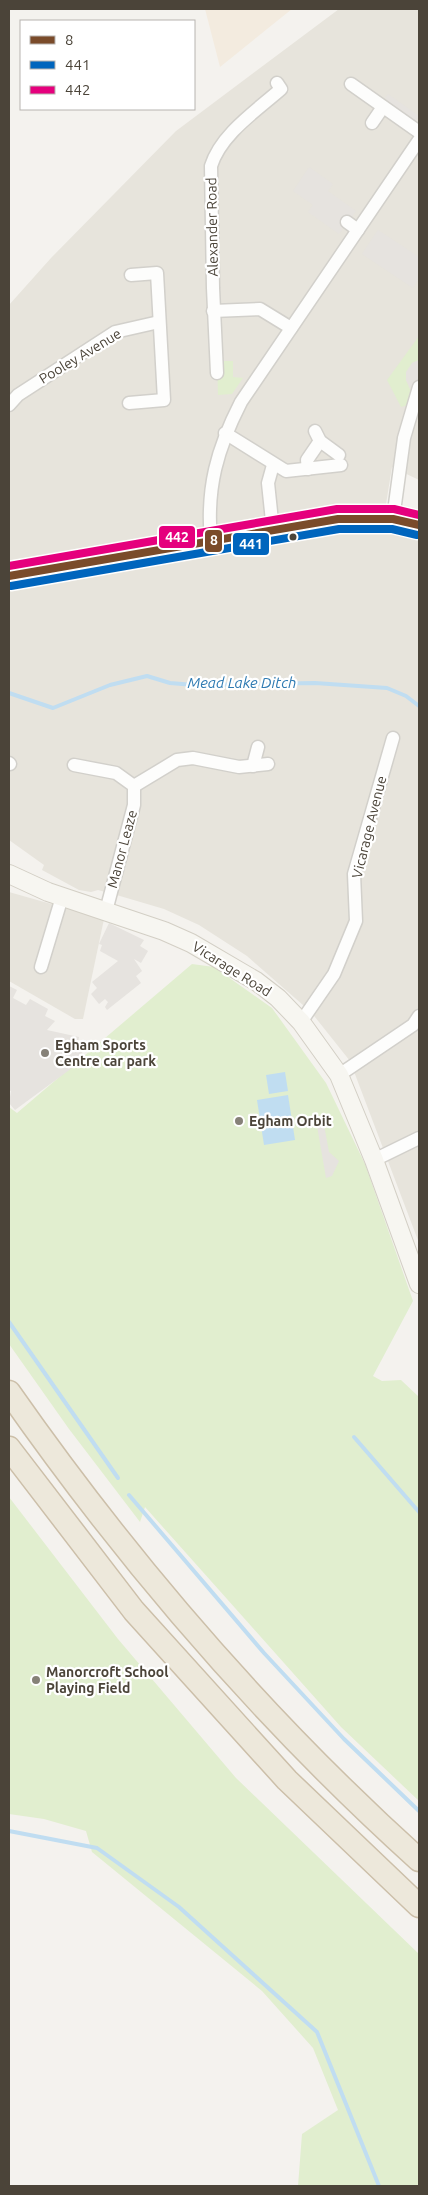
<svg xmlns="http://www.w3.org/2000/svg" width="428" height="2195" font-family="Ubuntu,sans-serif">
<rect width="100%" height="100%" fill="#f4f2ee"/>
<g fill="#e7e4dc">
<polygon points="339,9 419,9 419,480 392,467 386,504 376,510 348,510 225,527 132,547 9,566 9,305 51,258 176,131"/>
<polygon points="375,529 419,535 419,1243 350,1061 311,1012 247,956 199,925 164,909 120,896 98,890 91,892 79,890 42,870 44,865 9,840 9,587 173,557 226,553 325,532"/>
<polygon points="9,892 104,919 83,1019 75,1019 9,981"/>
</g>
<polygon fill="#f3ebdf" points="205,9 292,9 220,67"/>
<g fill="#e1eecf">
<polygon points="419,336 419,360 412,363 406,380 411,392 408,405 401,407 387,380"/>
<polygon points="217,361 233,361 233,377 243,378 232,394 218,395"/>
<polygon points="192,964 214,967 272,1008 326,1083 365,1164 413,1301 373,1376 382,1381 401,1380 419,1397 419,1801 341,1727 145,1507 140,1522 69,1429 9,1344 9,1107 17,1113"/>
<polygon points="9,1497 118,1639 236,1778 419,1954 419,2186 298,2186 302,2134 338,2110 313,2048 262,1991 92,1852 86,1831 44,1819 9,1814"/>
</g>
<g fill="#e6e3df">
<polygon points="388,94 419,116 414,123 383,101"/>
<polygon points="309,167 333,184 328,191 356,211 339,234 308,212 313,205 293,191"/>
<polygon points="378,230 419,257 419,278 413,288 362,254"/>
<polygon points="419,360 419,390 410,387 406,380 406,372 412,363"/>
<polygon points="109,923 144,940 140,946 148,951 141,963 134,959 142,971 136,976 141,983 107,1010 105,1007 108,1002 105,999 99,1004 91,994 97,988 92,982 118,961 100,951 102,945 99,944"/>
<polygon points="9,986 17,990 13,998 26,1005 30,999 48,1009 45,1016 55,1021 47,1030 79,1037 77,1048 87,1057 15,1110 9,1103 11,1091 9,1090"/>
<polygon points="324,1125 329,1152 339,1161 332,1176 326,1178 317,1126"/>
</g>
<g fill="#c0ddf1">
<polygon points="285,1072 288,1091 269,1094 266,1075"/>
<polygon points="288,1095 295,1140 264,1145 257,1100"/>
</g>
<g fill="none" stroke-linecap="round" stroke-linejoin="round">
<g stroke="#c0ddf1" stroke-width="4">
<polyline points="9,693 53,708 110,685 147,676 170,683 194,685 315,683 387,688 406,696 419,706"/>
<polyline points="9,1322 118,1478"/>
<polyline points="354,1437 419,1512"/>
<polyline points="129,1495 264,1653 344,1739 419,1811"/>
<polyline points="9,1831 97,1848 179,1907 317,2032 379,2186"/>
</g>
<g stroke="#d2d0cb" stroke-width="15">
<g id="minor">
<polyline points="351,84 419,132"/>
<polyline points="372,123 383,107"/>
<polyline points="347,222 358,230"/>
<polyline points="213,311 260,309 291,328"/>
<path d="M 217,373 L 213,288 L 211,166 C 221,134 256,111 281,89 L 277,83"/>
<polyline points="129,403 164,400 157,273 131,275"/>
<polyline points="9,405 18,395 115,332 159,322"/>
<polyline points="315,431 320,441 339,455"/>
<polyline points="225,433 286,471 341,465"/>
<polyline points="308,469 307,460 320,441"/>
<polyline points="393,519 404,438 419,387"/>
<polyline points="272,521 268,483 273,465"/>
<path d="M 211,541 C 206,488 217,449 241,402 L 419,140"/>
<polyline points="9,763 10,764"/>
<polyline points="74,765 116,773 134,786 134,805 106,911"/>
<polyline points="253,766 258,747"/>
<polyline points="134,786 177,760 193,758 239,767 268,764"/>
<polyline points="41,967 62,897"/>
<polyline points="301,1022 334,974 356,921 354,874 393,738"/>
<polyline points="339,1075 413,1025 419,1016"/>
<polyline points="374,1160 419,1138"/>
</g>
</g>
<g stroke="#d2d0cb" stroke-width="18">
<polyline id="tertiary" points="9,576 338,519 393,519 419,525"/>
</g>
<g stroke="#d3cfc5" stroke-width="20">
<polyline id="secondary" points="9,874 48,892 164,931 191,943 256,981 278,998 301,1022 339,1075 374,1160 419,1284"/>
</g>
<g stroke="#ccbfa9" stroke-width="25">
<g id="motorway">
<path d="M 9,1392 C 128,1562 265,1721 419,1860"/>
<polyline points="9,1448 134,1611 287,1780 419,1906"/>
</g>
</g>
<use href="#minor" stroke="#fdfdfc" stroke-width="12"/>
<use href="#tertiary" stroke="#fdfdfc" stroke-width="15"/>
<use href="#secondary" stroke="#f7f6f1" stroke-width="18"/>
<use href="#motorway" stroke="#ede8db" stroke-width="22"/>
<g stroke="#fff" stroke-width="11">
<polyline id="bus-1" points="9,576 338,519 393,519 419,525"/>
</g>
<g stroke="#fff" stroke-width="11">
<polyline id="bus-2" points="11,586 339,529 392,529 417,535"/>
</g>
<g stroke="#fff" stroke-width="11">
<polyline id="bus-3" points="9,566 337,509 394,509 419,515"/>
</g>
<use href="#bus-1" stroke="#7a4b2a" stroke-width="8"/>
<use href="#bus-2" stroke="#0065bd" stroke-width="8"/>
<use href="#bus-3" stroke="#e5007d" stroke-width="8"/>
</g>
<circle fill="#4b4439" stroke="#fff" stroke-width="2" cx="293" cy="537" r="4.5"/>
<g fill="#868178" stroke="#fff" stroke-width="2">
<circle cx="45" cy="1053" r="5"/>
<circle cx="239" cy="1121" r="5"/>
<circle cx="36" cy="1680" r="5"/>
</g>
<g text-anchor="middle" stroke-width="4.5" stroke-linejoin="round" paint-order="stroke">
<g font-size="14" fill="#4b4439" stroke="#fff">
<text transform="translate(212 227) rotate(-91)" y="5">Alexander Road</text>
<text transform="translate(80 356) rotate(-31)" y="5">Pooley Avenue</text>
<text transform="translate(369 827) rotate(-76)" y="5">Vicarage Avenue</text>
<text transform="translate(122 849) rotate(-75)" y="5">Manor Leaze</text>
<text transform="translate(232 969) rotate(32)" y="5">Vicarage Road</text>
</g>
<g font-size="14" font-weight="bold" fill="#4b4439" stroke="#fff" text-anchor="start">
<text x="55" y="1050">Egham Sports<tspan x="55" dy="16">Centre car park</tspan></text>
<text x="249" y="1126">Egham Orbit</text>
<text x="46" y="1677">Manorcroft School<tspan x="46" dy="16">Playing Field</tspan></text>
</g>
<g font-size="15" font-style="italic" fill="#2e7ab2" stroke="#fff">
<text x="242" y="688">Mead Lake Ditch</text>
</g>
</g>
<g stroke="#fff" stroke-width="2">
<rect x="158" y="525" width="38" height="24" rx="5" fill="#e5007d"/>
<rect x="204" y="529" width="19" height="24" rx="5" fill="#7a4b2a"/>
<rect x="232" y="532" width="38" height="24" rx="5" fill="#0065bd"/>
</g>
<g font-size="14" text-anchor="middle" font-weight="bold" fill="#fff">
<text x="177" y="542">442</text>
<text x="214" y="545">8</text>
<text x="251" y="549">441</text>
</g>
<rect width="428" height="2195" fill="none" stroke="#4b4439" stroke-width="20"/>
<rect x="20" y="20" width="175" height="90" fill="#ffffff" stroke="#b7b4b0"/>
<rect x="30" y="36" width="25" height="8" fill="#7a4b2a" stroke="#b7b4b0"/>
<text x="65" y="45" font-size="15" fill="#4b4439">8</text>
<rect x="30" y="61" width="25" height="8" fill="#0065bd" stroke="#b7b4b0"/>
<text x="65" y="70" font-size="15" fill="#4b4439">441</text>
<rect x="30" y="86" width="25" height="8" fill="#e5007d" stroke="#b7b4b0"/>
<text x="65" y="95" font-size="15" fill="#4b4439">442</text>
</svg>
